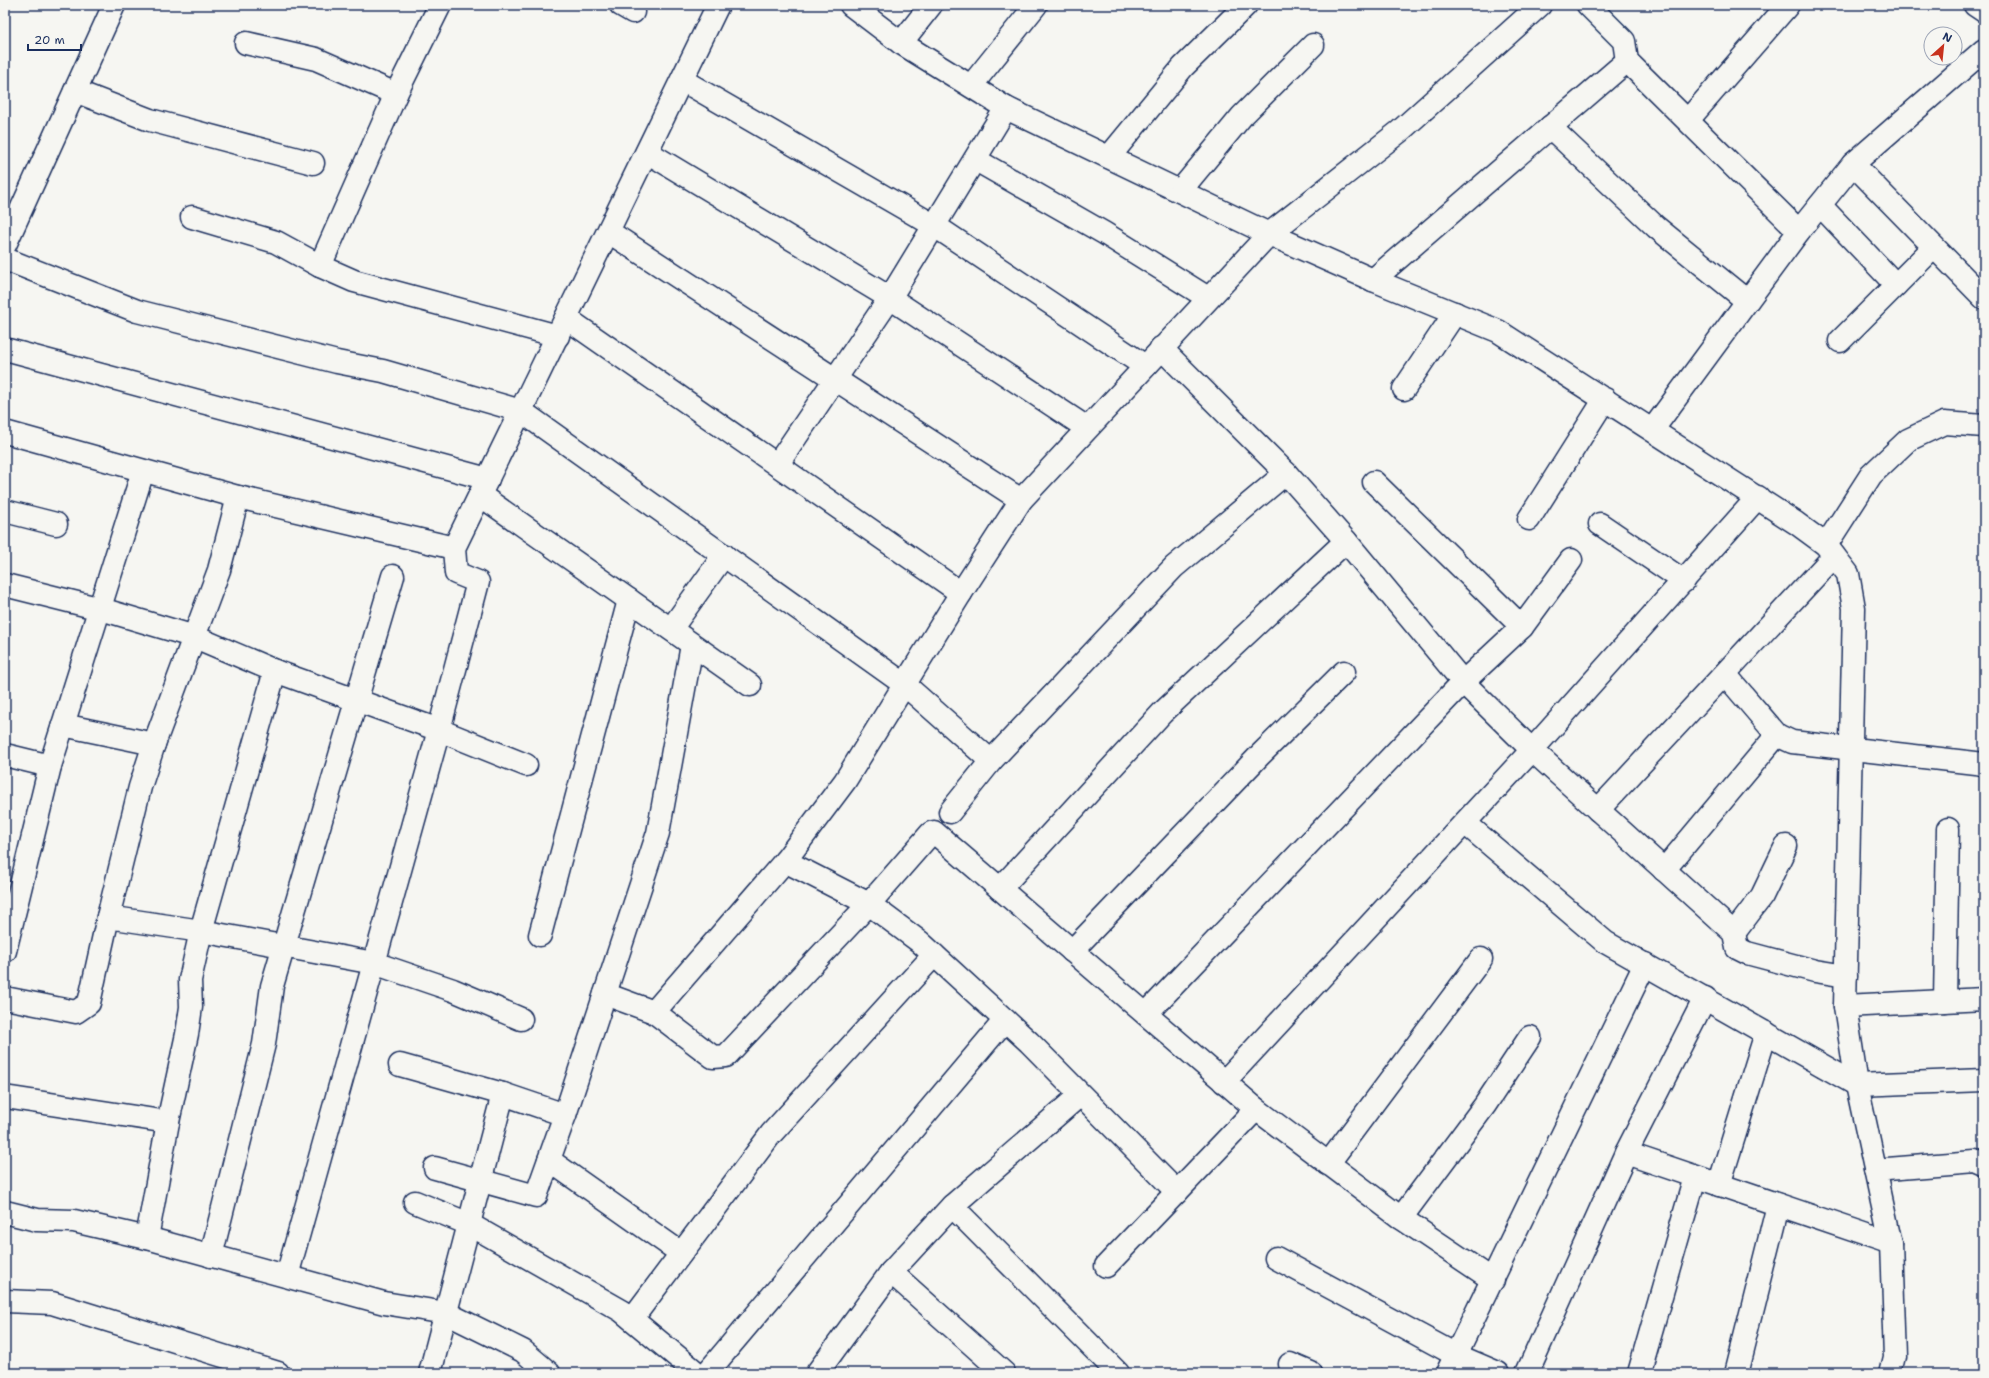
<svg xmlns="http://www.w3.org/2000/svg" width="1989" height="1378" font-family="'Shantell Sans',sans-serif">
<rect width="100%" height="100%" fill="#f6f6f2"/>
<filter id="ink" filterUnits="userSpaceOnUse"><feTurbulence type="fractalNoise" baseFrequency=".025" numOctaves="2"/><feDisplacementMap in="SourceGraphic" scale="8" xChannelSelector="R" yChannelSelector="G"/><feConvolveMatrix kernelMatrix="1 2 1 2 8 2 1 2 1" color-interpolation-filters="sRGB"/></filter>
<g filter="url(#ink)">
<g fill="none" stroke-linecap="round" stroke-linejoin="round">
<g stroke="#1b2f5e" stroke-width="25">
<g id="minor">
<polyline points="621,5 633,12"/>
<polyline points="851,5 901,43 1006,108 1269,234 1373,280 1498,331 1796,523 1826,545 1848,574 1854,608 1845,1006 1857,1085 1891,1243 1895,1357 1891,1373"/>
<polyline points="1588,5 1624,41 1627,61 1799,231"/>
<polyline points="1975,5 1984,11"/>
<polyline points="246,43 316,59 396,94"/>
<polyline points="901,43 931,5"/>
<polyline points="682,80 935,226 1145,366"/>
<polyline points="971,86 1036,5"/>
<polyline points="75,91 150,120 313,163"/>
<polyline points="1688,120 1788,5"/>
<polyline points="1550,127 1656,227 1747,301"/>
<polyline points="647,152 890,298 1087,428"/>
<polyline points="1109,157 1183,67 1246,5"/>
<polyline points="976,160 1104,233 1208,298"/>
<polyline points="1853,164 1984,298"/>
<polyline points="1180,191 1242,116 1313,45"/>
<polyline points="1820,205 1896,285"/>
<polyline points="192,217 276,242 320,266 354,281 558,336"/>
<polyline points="609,232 1021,500"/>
<polyline points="5,245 114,5"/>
<polyline points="5,259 137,311 337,362 383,371 521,411 904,684 991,761"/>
<polyline points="320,266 396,94 440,5"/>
<polyline points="1373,280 1627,61"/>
<polyline points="566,318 961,593"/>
<polyline points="1840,341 1934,247"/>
<polyline points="1161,348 1286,473 1346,541 1463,682 1532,750 1734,933 1737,948 1747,953 1815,971 1846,976"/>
<polyline points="5,349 488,479"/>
<polyline points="1404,389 1455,313"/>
<polyline points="1653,429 1799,231 1853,164 1984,50"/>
<polyline points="5,432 238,497 454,548"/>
<polyline points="777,465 890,298 1006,108"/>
<polyline points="1374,482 1522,627"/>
<polyline points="480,495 750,685"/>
<polyline points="5,511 56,524"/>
<polyline points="1529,519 1605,399"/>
<polyline points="1600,524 1684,581"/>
<polyline points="1826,545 1871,475 1908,440 1944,423 1984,426"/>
<polyline points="5,585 101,609 195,637 275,671 439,730 526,765"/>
<polyline points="671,629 724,555"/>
<polyline points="1725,674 1777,735 1792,742 1984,764"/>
<polyline points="63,725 154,744"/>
<polyline points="5,755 50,766"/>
<polyline points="1598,810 1834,556"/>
<polyline points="950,812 991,761 1174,567 1286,473"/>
<polyline points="1465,823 1605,942 1857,1085 1984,1080"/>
<polyline points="785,861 869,904 920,942 1029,1042 1177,1192"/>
<polyline points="1664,870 1777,735"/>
<polyline points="1000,889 1162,713 1346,541"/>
<polyline points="108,917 201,931 374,963 453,990 521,1019"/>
<polyline points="1734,933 1762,896 1786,846"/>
<polyline points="540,935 629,600"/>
<polyline points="5,951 50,766 143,471"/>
<polyline points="1072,951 1260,755 1344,672"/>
<polyline points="605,994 654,1012 713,1057 726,1056 869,904 931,833 934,832 1256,1109 1401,1218 1493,1280"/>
<polyline points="5,998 76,1012 89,1003 108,917 140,787 154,744 219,570 238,497"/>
<polyline points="1945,1001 1948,829"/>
<polyline points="1845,1006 1984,999"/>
<polyline points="654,1012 785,861 845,781 961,593 1021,500 1269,234 1400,131 1540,5"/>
<polyline points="1146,1014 1463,682 1522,627 1571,560"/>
<polyline points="400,1065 503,1094 565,1115"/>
<polyline points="1224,1082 1532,750 1758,497"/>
<polyline points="5,1097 168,1122"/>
<polyline points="1626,1153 1891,1243"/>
<polyline points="549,1160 681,1253"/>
<polyline points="1328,1164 1481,959"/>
<polyline points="435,1168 536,1196 565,1115 658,833 692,645"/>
<polyline points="1875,1170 1975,1162 1984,1166"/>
<polyline points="1719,1185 1766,1033"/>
<polyline points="415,1202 469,1224 622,1311 697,1373"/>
<polyline points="952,1206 1118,1373"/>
<polyline points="5,1212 37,1220 74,1221 147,1238 384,1303 446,1313 523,1351 549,1373"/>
<polyline points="1401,1218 1485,1105 1530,1037"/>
<polyline points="147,1238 168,1122 187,1034 191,1007 190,980 201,931 275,671"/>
<polyline points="211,1256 264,1044 272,986 393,576"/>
<polyline points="1276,1258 1456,1355 1498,1373"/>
<polyline points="1106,1266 1256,1109"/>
<polyline points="891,1272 1004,1373"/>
<polyline points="287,1276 439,730 478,582 456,573 454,548 718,5"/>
<polyline points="5,1301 52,1303 278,1373"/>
<polyline points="632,1319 771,1134 934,955"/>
<polyline points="1290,1364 1311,1373"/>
<polyline points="430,1373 503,1094"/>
<polyline points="707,1373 1005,1020"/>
<polyline points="817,1373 891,1272 952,1206 1080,1095"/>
<polyline points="1447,1373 1645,964"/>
<polyline points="1527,1373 1626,1153 1705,998"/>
<polyline points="1639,1373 1695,1177"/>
<polyline points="1736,1373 1778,1205"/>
</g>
</g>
<use href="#minor" stroke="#f6f6f2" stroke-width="22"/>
</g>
</g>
<rect width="1989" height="1378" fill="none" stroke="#f6f6f2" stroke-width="20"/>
<rect x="10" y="10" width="1969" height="1358" fill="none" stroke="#1b2f5e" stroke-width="1.5" filter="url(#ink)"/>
<g transform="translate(1943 46) rotate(27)"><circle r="19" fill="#f6f6f2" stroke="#9ea6b7"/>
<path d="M0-3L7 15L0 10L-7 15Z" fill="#c8321e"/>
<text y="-6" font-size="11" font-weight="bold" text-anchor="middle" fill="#1b2f5e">N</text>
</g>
<path d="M28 44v6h53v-6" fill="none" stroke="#1b2f5e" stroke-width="2"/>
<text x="34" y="44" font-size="12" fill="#1b2f5e" stroke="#f6f6f2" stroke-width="3" paint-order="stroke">20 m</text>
</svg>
